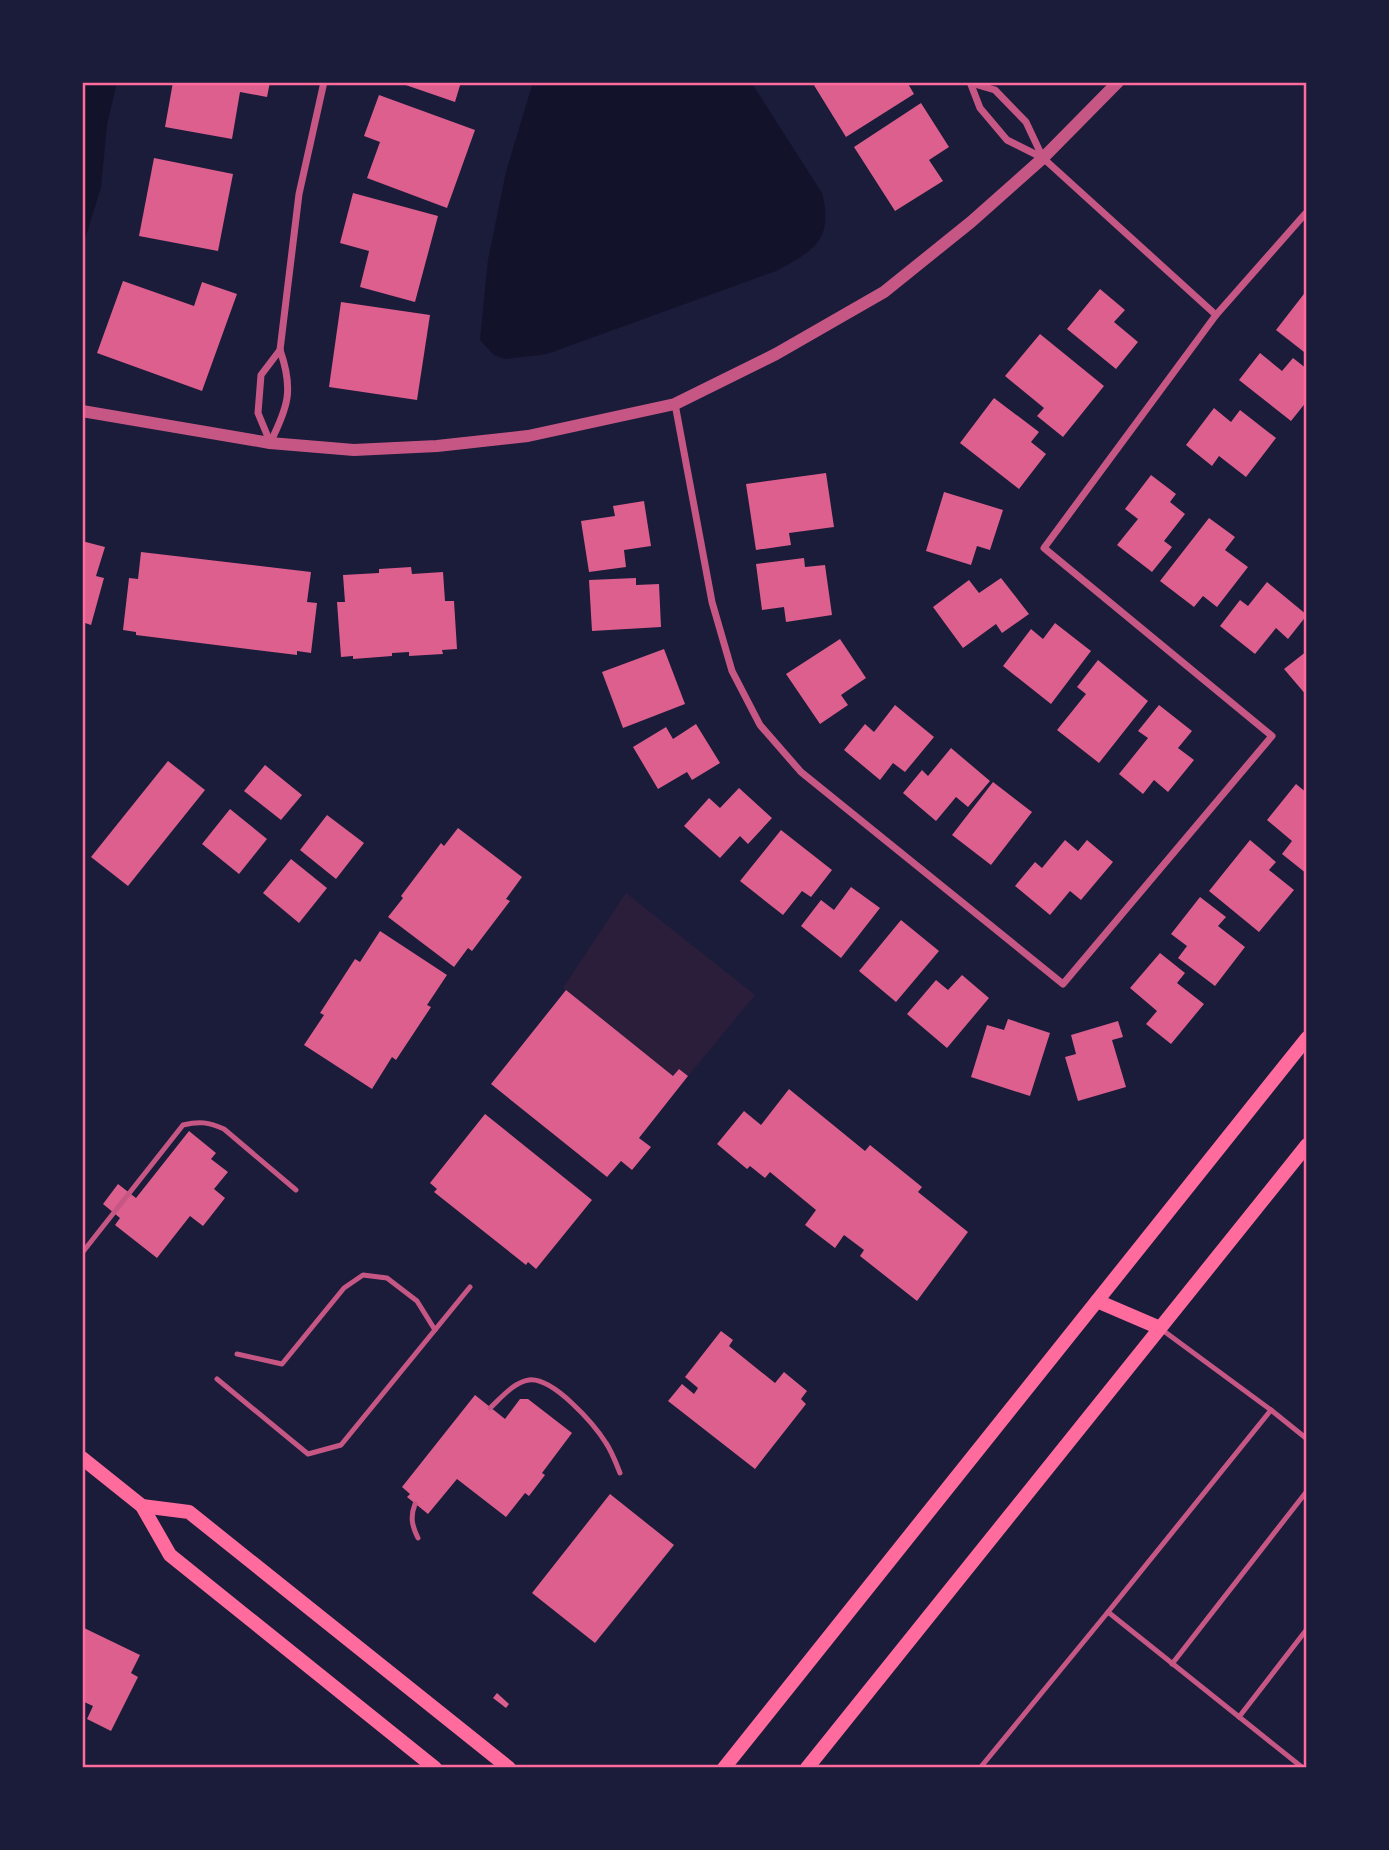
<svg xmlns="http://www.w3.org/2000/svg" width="1389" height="1850" font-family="Mulish,sans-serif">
<rect width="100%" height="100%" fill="#1b1b3a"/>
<polygon fill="#2a1e3b" points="626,893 755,995 688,1076 679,1069 673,1076 563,988"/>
<g fill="#12122b">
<polygon points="82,82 117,82 107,125 101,187 82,249"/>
<path d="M 533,82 L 751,82 L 822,193 C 834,239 814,251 776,271 L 547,354 L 505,359 L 494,355 L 480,340 L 488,260 L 506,172 Z"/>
</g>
<g fill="#dd5f8e">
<polygon points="173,82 270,82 267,97 240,92 232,139 165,127"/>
<polygon points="397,82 461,82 455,102"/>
<polygon points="812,82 907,82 914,94 846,137"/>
<polygon points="379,95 475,130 447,208 367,178 380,142 364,136"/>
<polygon points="921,103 949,147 929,160 943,181 895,211 854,147"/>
<polygon points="154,158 233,174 218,251 139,236"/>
<polygon points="353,193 438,216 415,302 360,287 369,251 340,243"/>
<polygon points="123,281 194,306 202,282 237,294 202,391 97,353"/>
<polygon points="1100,289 1125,310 1114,322 1138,342 1116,369 1067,329"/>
<polygon points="1307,290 1307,348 1304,352 1276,330"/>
<polygon points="341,302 430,315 417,400 329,387"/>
<polygon points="1040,334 1104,386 1063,437 1037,416 1044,408 1005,376"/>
<polygon points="1260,353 1282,371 1293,358 1307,369 1307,401 1291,421 1239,380"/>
<polygon points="994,398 1039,432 1031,442 1046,454 1019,489 960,443"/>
<polygon points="1214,408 1231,422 1240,410 1276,438 1246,477 1219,456 1212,466 1186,445"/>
<polygon points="826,473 834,527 789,533 791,545 756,550 746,484"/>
<polygon points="1151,475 1176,494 1170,502 1185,514 1164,541 1172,547 1152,572 1117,545 1138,519 1125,509"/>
<polygon points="944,492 1003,510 990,550 977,546 971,565 926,551"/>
<polygon points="644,501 651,546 624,550 626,567 589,572 581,521 615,516 613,506"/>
<polygon points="1209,518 1235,537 1225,550 1248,567 1217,607 1203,596 1194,607 1160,581"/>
<polygon points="82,541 105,547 96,576 104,578 91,625 82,622"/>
<polygon points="141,552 311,572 307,602 317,603 311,653 297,651 297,655 136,635 136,632 123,630 129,578 138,579"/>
<polygon points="804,558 805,567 825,565 832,615 786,622 784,607 762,610 756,564"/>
<polygon points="411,567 412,574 443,572 445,601 454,601 457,649 442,650 443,654 409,656 409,652 392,653 392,656 353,659 353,656 341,657 337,602 345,602 343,575 379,573 379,569"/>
<polygon points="636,578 636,585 659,584 661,627 592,631 589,580"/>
<polygon points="1001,578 1029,614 1002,633 996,624 963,648 933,607 969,580 979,593"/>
<polygon points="1267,582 1307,615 1288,639 1276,628 1255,654 1220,626 1240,600 1248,606"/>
<polygon points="1055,623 1091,651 1051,704 1003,666 1031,629 1043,639"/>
<polygon points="840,639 866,678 841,695 848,705 820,724 786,674"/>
<polygon points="664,649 685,704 623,728 602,672"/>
<polygon points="1307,651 1307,696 1284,669"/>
<polygon points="1098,660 1148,701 1099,763 1057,730 1086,694 1077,687"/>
<polygon points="895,705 934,737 905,772 893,763 880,780 844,750 865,724 874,732"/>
<polygon points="1159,705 1192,731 1178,748 1194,760 1168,792 1154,780 1143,794 1119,774 1148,738 1138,731"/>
<polygon points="696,724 720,763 692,780 687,772 658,789 633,747 666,727 673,739"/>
<polygon points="951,748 990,781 968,807 956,797 936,821 903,793 922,770 928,776"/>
<polygon points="168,761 205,790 128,886 91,857"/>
<polygon points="265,765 302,795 281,820 244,791"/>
<polygon points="993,782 1032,812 991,865 952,835"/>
<polygon points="1296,784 1307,793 1307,874 1282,854 1292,841 1267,820"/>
<polygon points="739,788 772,818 748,844 740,836 720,858 684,826 709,798 720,808"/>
<polygon points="230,809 267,839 239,874 202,844"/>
<polygon points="327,815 364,843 336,879 300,850"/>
<polygon points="458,828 522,877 506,899 510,901 472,951 468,948 454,967 388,917 403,898 401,896 441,843 444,846"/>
<polygon points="781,830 832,870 811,897 802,891 783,915 740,881"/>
<polygon points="1065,840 1078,851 1087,840 1113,862 1081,900 1070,891 1050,915 1015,886 1035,862 1042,868"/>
<polygon points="1250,840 1276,862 1269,870 1294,890 1259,932 1209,891"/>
<polygon points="291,859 327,888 299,923 263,893"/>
<polygon points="851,887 880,908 841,958 801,926 821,900 834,910"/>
<polygon points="1200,897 1226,917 1218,926 1245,947 1215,986 1178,958 1187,946 1171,934"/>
<polygon points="901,920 939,951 896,1002 859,971"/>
<polygon points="380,931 447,975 427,1005 431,1007 396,1060 392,1057 372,1089 304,1045 324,1015 320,1013 355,959 360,962"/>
<polygon points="1160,953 1185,973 1177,983 1204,1004 1171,1044 1146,1024 1157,1011 1130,988"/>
<polygon points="962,975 989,998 947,1048 907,1014 936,980 948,990"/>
<polygon points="566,990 673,1076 679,1069 688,1076 639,1138 651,1147 632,1170 621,1161 607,1177 491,1084"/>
<polygon points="1008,1019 1050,1033 1030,1096 971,1077 987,1025 1004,1030"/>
<polygon points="1118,1021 1123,1037 1112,1040 1126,1087 1078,1101 1065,1057 1076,1054 1071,1035"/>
<polygon points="789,1089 865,1151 870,1145 922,1187 918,1192 968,1232 917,1301 860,1256 864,1250 844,1235 835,1248 805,1225 816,1210 770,1172 765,1178 750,1166 747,1169 717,1144 744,1111 761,1125"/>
<polygon points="485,1114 592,1200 536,1269 528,1262 526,1265 434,1192 437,1189 430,1183"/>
<polygon points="189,1131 216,1153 211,1159 228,1172 214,1189 225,1198 203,1226 190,1216 157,1258 115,1225 120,1218 103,1204 118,1184 136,1198"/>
<polygon points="721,1331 733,1340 729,1346 775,1383 784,1372 807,1391 801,1399 806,1404 755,1469 668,1401 682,1384 694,1394 698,1388 685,1377"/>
<polygon points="475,1395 505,1419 520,1399 528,1399 572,1433 542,1473 545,1475 529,1496 525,1493 506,1517 457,1479 428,1514 407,1497 410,1494 402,1487"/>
<polygon points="610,1494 674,1545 595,1643 532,1593"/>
<polygon points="82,1627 140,1655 131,1673 138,1677 111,1731 87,1719 93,1706 82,1701"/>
<polygon points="497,1693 509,1704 506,1708 493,1698"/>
</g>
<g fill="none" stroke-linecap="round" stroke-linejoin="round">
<g stroke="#c65784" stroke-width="5">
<path d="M 82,1253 L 183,1125 C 199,1121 209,1122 224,1129 L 296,1190"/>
<polyline points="1161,1329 1271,1410 1307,1439"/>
<polyline points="237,1354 282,1364 344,1288 363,1275 387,1278 417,1301 435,1330"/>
<polyline points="217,1379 308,1454 341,1445 470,1287"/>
<path d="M 490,1408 C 501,1398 514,1382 529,1380 C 553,1377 594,1424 606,1443 C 612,1452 616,1463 620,1473"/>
<path d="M 415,1504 C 410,1517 412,1526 418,1538"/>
<polyline points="1108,1612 1271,1410"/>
<polyline points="1172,1664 1307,1491"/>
<polyline points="1239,1717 1307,1629"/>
<polyline points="980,1768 1108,1612 1303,1768"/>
</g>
<g stroke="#c65784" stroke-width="7">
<polyline points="970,82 980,108 1007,140 1043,158 1216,315"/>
<polyline points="971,83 995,90 1026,122 1042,156"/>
<polyline points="675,404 712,602 732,671 760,725 801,772 1063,984 1272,736 1044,548 1216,315 1305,214 1307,215"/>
<polyline points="270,442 258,413 261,375 280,350"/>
<path d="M 270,443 C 288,407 294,390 280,350 L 299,194 L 324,82"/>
</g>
<polyline stroke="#c65784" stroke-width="12" points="82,411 270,443 354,450 437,446 528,436 675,404 776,354 884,292 971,222 1043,158 1118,82"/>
<g stroke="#ff6b9d" stroke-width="14">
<polyline points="1097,1301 1160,1328"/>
<polyline points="82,1458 142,1506 170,1555 435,1768"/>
<polyline points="142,1506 189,1512 509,1768"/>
<polyline points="724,1768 1307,1038"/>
<polyline points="807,1768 1307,1145"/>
</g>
</g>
<rect width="1389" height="1850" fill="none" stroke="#1b1b3a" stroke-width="168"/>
<rect x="84" y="84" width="1221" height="1682" fill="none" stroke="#ff6b9d" stroke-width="2.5"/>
</svg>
